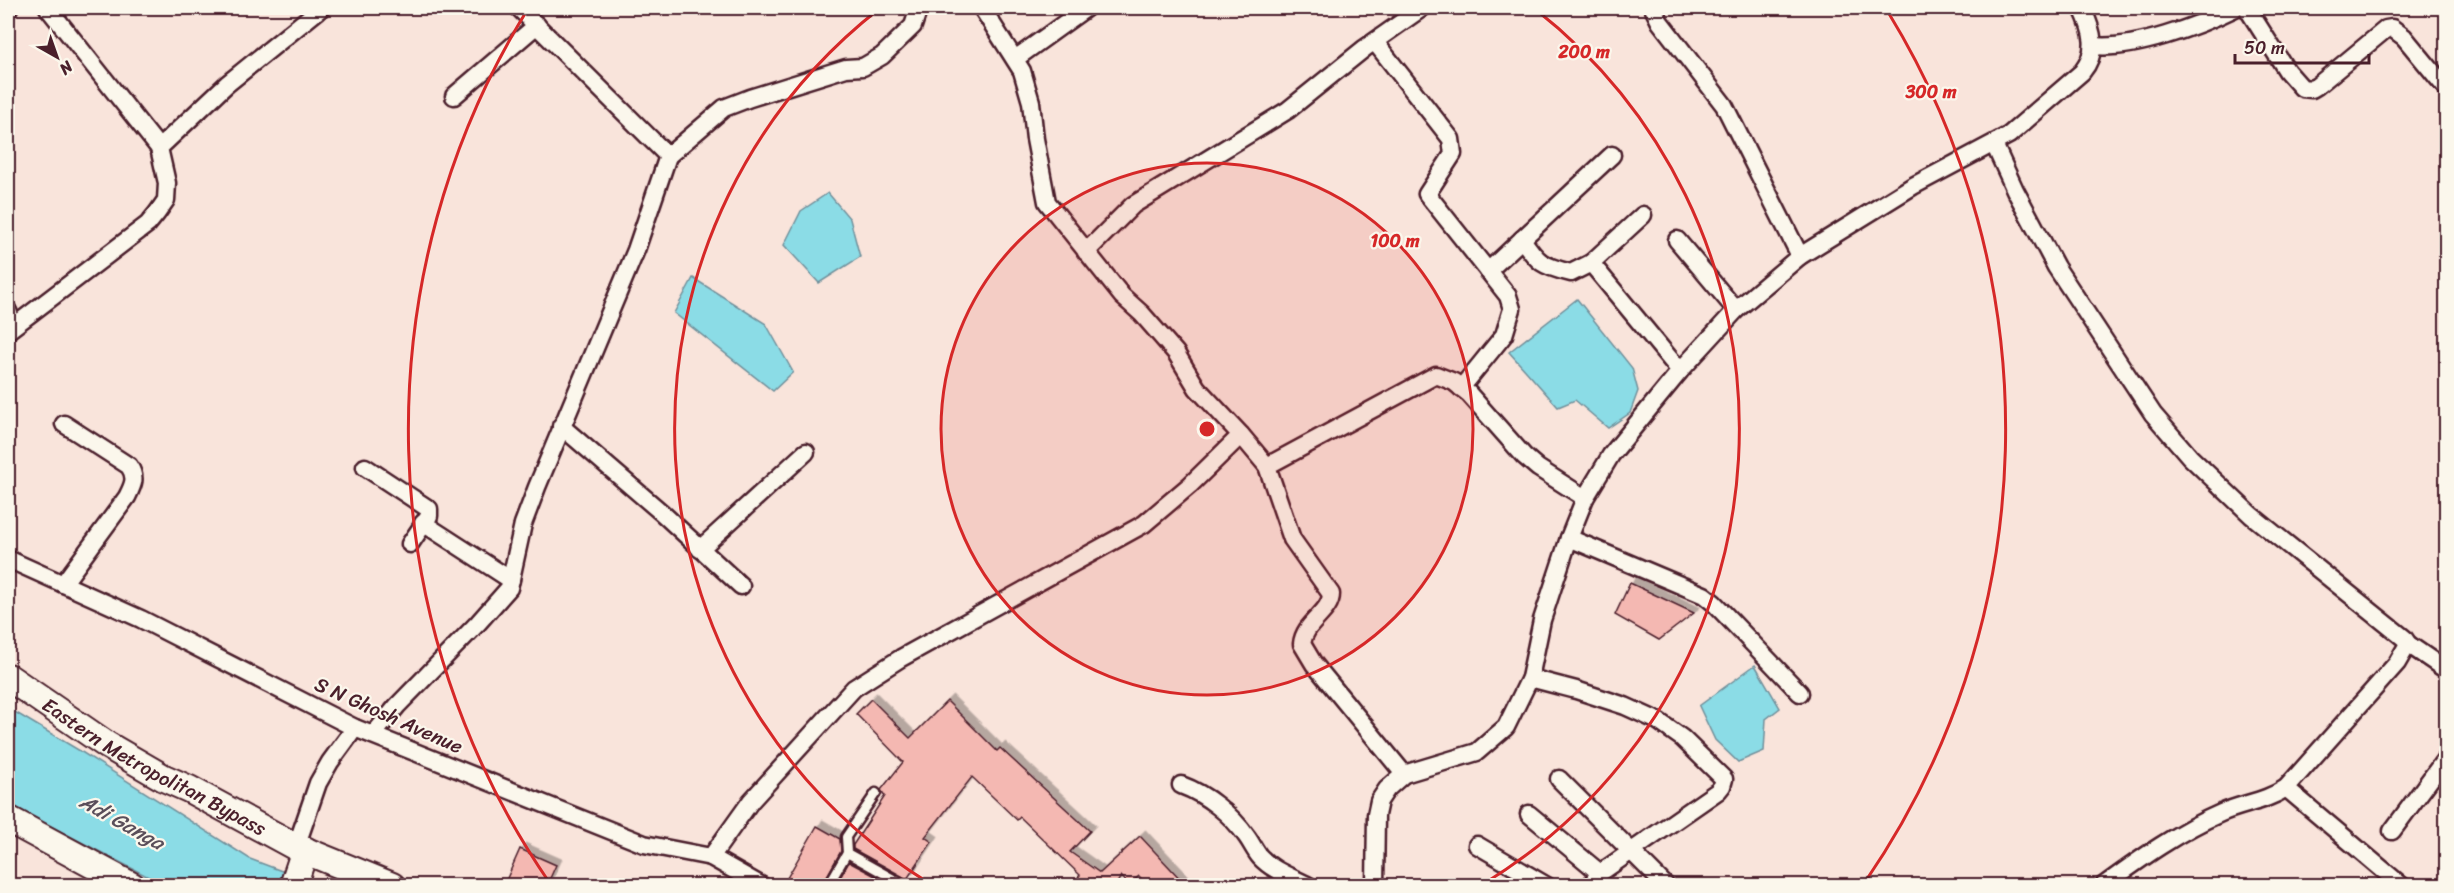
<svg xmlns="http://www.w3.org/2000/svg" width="2454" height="893" font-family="Sriracha,sans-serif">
<defs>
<filter id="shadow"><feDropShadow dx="5.5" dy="-5.5" stdDeviation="0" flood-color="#0004"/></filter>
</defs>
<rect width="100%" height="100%" fill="#f9e4db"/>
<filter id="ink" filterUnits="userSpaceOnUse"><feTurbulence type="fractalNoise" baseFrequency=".0167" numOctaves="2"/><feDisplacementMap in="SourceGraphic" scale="12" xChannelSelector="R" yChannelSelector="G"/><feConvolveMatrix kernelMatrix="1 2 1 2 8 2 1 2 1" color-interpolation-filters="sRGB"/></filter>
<g filter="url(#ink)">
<g fill="#8bdce6" stroke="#71909b" stroke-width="1.5">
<polygon points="828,193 850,219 860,257 819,283 784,245 801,211"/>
<polygon points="693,278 766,324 793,372 773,391 674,313"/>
<polygon points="1577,299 1632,368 1638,391 1630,413 1608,428 1575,400 1558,407 1509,352"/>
<polygon points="1755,665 1780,708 1766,719 1764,751 1738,762 1715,740 1699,706"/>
<polygon points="8,708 80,751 250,859 319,885 164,885 8,804"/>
</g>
<g fill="#f4b8b2" stroke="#4a1f2b" stroke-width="1.5" filter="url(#shadow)">
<polygon points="1630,583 1694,613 1659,640 1615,615"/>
<polygon points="871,699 910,738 947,701 997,751 1000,748 1090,831 1070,852 1100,873 1140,836 1186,885 1147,885 1139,876 1129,885 1121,876 1116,885 1072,885 1080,875 1020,817 1017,820 972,777 925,837 932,842 907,879 853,849 853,845 885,796 881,790 903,762 856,714"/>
<polygon points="817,826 840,839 841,851 822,885 783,885"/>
<polygon points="520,849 556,865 547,885 504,885"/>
<polygon points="849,862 892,885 836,885"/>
</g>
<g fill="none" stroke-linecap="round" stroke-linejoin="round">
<g stroke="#4a1f2b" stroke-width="13">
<g id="service">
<polyline points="876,793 846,837 847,853 906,886"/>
<polyline points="828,886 847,853"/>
</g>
</g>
<g stroke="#4a1f2b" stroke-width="21">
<g id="minor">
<polyline points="48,8 159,148"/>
<polyline points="982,8 1022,71 1031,102 1035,139 1047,202 1122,296 1142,314 1176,353 1197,388 1241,435 1267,466"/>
<polyline points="1653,8 1660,22 1724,105 1800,256"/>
<polyline points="2247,8 2287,71 2302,88 2312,89 2317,86 2386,29 2392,28 2404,37 2446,88"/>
<polyline points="8,9 9,8"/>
<polyline points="1375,42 1451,139 1453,154 1427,194 1508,296 1512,309 1504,335 1461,388"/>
<path d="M 2094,46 C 2134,50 2198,26 2235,8"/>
<polyline points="1015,59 1086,8"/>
<polyline points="454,96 537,25"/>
<path d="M 1994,144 L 2015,190 L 2056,267 L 2153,414 L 2190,457 L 2251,515 L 2404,638 L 2408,644 L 2397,663 L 2286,788 C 2265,802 2243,803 2221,813 C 2179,831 2140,859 2103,886"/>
<polyline points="668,156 724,108 750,98 846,68 863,67 882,56 913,26 919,8"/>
<path d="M 1522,239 C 1538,263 1542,266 1571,273 L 1591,263 L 1680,371"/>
<polyline points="1677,240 1736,310"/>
<polyline points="1086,252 1133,205 1288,110 1365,48 1422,8"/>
<polyline points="1591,263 1643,215"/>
<polyline points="1488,271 1612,155"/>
<polyline points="8,311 10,317 8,331"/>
<polyline points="9,330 148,224 157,213 166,200 167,183 159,148 227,84 321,8"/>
<polyline points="561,426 661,512 741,586"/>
<polyline points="365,467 429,509 429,516 410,544"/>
<polyline points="423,523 511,580"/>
<polyline points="1569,538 1704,595 1714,603 1800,693"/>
<polyline points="700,549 806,452"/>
<polyline points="8,559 141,619 355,728 644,844 711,857 762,886"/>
<path d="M 63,584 L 127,497 C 133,485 137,478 129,466 L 64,424"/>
<polyline points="2408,644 2446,670"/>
<polyline points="1530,678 1576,690 1625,706 1658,721 1682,738 1724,779 1722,786 1718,791 1600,873 1590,886"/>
<polyline points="373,735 397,706 478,623 509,588 523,524 537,487 636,250 668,156 519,8"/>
<path d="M 1404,774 L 1314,664 L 1302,644 C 1304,622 1331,613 1331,594 L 1292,539 L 1267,466 L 1436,375 L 1454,382 L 1469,394 L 1524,456 L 1538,468 L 1585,498"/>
<polyline points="1559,779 1666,886"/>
<path d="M 1181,785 C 1206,794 1232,815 1247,837 C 1252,844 1255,851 1260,857 C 1273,871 1292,877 1309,886"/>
<polyline points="2286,788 2402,886"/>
<polyline points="1529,814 1600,873"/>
<polyline points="2392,831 2446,758"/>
<polyline points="1477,845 1547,886"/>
<polyline points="296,847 318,783 330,762 355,728"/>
<polyline points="711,857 751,801 854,688 901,658 1144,524 1190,485 1241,435"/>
<path d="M 1375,886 L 1376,815 L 1379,801 L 1387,789 L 1404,774 L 1477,752 L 1506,727 L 1530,678 L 1542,620 L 1569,538 L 1585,498 L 1611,455 L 1680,371 L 1736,310 L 1800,256 L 1913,186 L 2009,135 L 2082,72 C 2099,51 2093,31 2082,8"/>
</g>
</g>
<g stroke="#4a1f2b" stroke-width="30">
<g id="primary">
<path id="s1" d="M 8,677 L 107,745 L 164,778 L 189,789 L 296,847 L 392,886"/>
<polyline points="8,819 132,886"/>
<polyline points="293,886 305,850"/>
</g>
</g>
<use href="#service" stroke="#fbf7ec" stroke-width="8"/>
<use href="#minor" stroke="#fbf7ec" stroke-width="16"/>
<use href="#primary" stroke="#fbf7ec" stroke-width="26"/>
</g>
</g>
<circle cx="1207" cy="429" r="266" fill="#d62828" fill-opacity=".12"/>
<g fill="none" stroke="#d62828" stroke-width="3">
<circle cx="1207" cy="429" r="266"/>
<path d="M929 883A533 533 0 0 1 879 9M1535 9A533 533 0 0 1 1485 883"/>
<path d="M549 882A799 799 0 0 1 526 12M1888 12A799 799 0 0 1 1865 882"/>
</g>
<g text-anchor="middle" stroke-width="4.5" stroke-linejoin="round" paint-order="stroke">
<g font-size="20" fill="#4a1f2b" stroke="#fbf7ec">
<text transform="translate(389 715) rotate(24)" y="7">S N Ghosh Avenue</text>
<text dy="7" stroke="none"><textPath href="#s1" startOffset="172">Eastern Metropolitan Bypass</textPath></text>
</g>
<g font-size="21" font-style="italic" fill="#5a4e5a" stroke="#fbf7ec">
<text transform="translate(122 822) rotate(29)" y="7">Adi Ganga</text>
</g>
</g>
<circle cx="1207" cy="429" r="9" fill="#d62828" stroke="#fbf7ec" stroke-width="3"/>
<g font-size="18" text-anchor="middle" font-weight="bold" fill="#d62828" stroke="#fbf7ec" stroke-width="4.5" stroke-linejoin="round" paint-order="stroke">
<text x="1584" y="58">200 m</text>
<text x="1931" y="98">300 m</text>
<text x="1395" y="247">100 m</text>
</g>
<rect width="2454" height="893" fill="none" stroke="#fbf7ec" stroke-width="30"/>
<rect x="15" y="15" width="2424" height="863" fill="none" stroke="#4a1f2b" stroke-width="2" filter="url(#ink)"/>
<g transform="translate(57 57) rotate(140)" stroke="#fbf7ec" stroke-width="4.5" paint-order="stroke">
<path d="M0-4.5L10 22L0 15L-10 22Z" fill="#4a1f2b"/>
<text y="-9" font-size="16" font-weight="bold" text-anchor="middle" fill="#4a1f2b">N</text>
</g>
<path d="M2235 54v9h134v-9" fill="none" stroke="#4a1f2b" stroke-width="3"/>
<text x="2244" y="54" font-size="18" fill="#4a1f2b" stroke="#fbf7ec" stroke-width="4.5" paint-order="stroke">50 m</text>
</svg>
